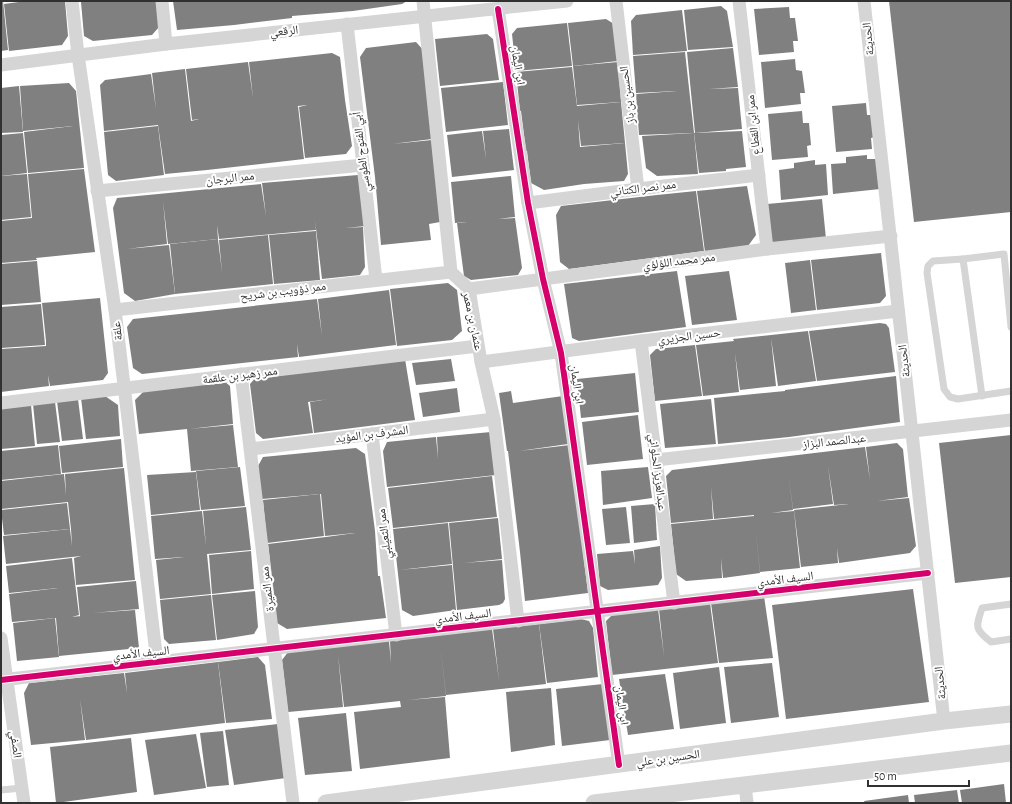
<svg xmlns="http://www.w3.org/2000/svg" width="1012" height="804" font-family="'Alegreya Sans','Noto Naskh Arabic',sans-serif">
<rect width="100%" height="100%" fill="#fff"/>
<g fill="#808080">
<polygon points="1,1 3,1 8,50 1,51"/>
<polygon points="26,1 65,1 68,36 62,45 9,51 4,4"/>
<polygon points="88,1 157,1 159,27 152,35 93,41 84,36 81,2"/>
<polygon points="173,1 291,1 291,9 291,1 407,1 402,4 353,11 292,16 292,18 234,25 233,15 234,25 177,30"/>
<polygon points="889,1 1011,1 1011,212 914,222"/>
<polygon points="721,6 727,11 733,47 688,50 684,10"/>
<polygon points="789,7 790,18 795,18 798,41 793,41 794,52 759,55 754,9"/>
<polygon points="682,10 687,51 633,55 631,21 636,15"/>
<polygon points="606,19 614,24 618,61 573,66 568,23"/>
<polygon points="567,23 572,66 516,71 512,34 517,28"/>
<polygon points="487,34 493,39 499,80 440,86 435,39"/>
<polygon points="416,42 425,52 432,139 392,144 432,140 440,222 429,224 431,240 381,245 375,177 360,57 366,48"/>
<polygon points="733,48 738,87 709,89 738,88 742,129 695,133 687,52"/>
<polygon points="685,52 694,133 639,135 636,94 677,91 636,93 633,56"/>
<polygon points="332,53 340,57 345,100 352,146 346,154 305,158 299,107 307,105 255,111 298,106 304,159 207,170 206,154 207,170 165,174 158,125 104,131 100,85 105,80 151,74 156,109 152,73 185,69 191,121 199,119 192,120 186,69 248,62 253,98 249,62"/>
<polygon points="795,59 796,70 802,71 805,93 800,93 801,104 765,108 761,62"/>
<polygon points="618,62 621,102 577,105 573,66"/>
<polygon points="572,67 577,106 621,102 625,143 581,146 578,120 580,147 625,143 628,174 624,181 584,184 544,190 531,183 527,151 526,151 521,111 520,111 516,72"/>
<polygon points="503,82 508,125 446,132 441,88"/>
<polygon points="69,83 76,91 84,168 28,173 24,132 73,126 23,131 20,86"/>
<polygon points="19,86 23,132 1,133 1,88"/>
<polygon points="866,103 867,115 872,115 875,137 871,138 872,149 836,152 832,106"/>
<polygon points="802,111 803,123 809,123 811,145 807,146 808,157 772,160 768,114"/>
<polygon points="158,126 164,175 116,181 108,175 104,132"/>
<polygon points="509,129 514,170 452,177 447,135 482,131 486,159 483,131"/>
<polygon points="742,131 746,167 726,169 726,171 699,173 694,133"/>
<polygon points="23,133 27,173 1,176 1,135"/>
<polygon points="694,133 698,174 657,176 646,168 642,136"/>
<polygon points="867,155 867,159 878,159 880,189 833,194 831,164 846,163 846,157"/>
<polygon points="815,160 815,165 826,164 828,195 781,200 779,170 794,168 794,163"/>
<polygon points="84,169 95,252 36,258 37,260 1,263 1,221 32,218 28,174"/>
<polygon points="27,174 31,217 1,220 1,176"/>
<polygon points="358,175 366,226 345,228 363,227 365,267 360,275 322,279 315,220 316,230 219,239 217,225 218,239 168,244 163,201 167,244 127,249 169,245 175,294 135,301 124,293 113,208 117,198 261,184 266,216 262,183"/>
<polygon points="511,176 515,217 498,219 515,218 522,268 518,275 471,280 464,276 457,223 467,222 455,223 451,182"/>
<polygon points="747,186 756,235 748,246 705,252 697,191"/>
<polygon points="696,191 704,251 569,269 560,262 556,215 561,206 657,195 658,209 657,195"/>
<polygon points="822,199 826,239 770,243 767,204"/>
<polygon points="316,231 320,280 274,284 269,235"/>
<polygon points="268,235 273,284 175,294 170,244 218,239 222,272 219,240"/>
<polygon points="881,253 886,296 880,303 817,310 811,260"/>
<polygon points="810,260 816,310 791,313 785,263"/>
<polygon points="37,261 41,302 1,305 1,264"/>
<polygon points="677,271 686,327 579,341 572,338 564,284"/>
<polygon points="729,271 737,320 692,325 685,276"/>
<polygon points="448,283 457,290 462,331 452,340 397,346 390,289"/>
<polygon points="389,290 396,345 299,357 297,344 298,357 142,374 133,368 127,327 133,319 317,299 322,336 318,299"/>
<polygon points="100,298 108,373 103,380 50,386 48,375 49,386 1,392 1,349 46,346 46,341 62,340 46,341 42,303"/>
<polygon points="41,304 45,345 1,348 1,307"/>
<polygon points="880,323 886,324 889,328 895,372 817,381 809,331"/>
<polygon points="808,331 816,381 778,386 771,338 776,386 740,390 735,353 739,392 703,396 696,345 734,341 733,339"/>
<polygon points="695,345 702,396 655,401 650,355 656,349"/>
<polygon points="405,359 415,420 314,433 310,402 329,399 308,402 313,433 263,439 256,433 250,384 256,377"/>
<polygon points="451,359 455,381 416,385 412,363"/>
<polygon points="635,373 639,412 581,418 577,379"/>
<polygon points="896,376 900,422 789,437 718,444 714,398 785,391 785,390"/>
<polygon points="224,381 230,386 233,424 189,429 233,425 238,467 191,471 187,429 139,434 135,400 145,390 185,386 187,398 185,386"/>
<polygon points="457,388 460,412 423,417 419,393"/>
<polygon points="511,391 513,403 563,396 568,444 519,451 570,445 588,593 525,601 520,552 557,548 520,552 508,451 507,451 499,393"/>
<polygon points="105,396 118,405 120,436 86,439 81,398"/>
<polygon points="78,399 83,439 62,441 57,401"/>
<polygon points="711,399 716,444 665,448 660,404"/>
<polygon points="55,402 60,442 37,444 33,404"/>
<polygon points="31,405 35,446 1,449 1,408"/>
<polygon points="638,415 643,459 587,465 582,422"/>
<polygon points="491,432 496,475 387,487 383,451 387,442 436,437 438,459 437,437"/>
<polygon points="1011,435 1011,577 955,583 939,443"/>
<polygon points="121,439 123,467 62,473 59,446"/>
<polygon points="897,443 903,449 908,497 877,501 909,498 916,546 910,553 839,563 837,548 838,563 801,567 794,510 849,504 834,505 828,466 833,504 793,509 788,471 793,510 771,513 794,511 800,568 760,572 755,525 760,573 723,578 721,558 722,578 686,581 676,574 671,524 754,516 754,515 714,519 711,487 713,519 671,523 666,476 672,470 865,447 870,480 866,447"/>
<polygon points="58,445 61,474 1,480 1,451"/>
<polygon points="356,448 365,454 375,531 378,576 380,576 386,618 287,629 277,623 268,544 326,537 331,581 326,537 355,533 325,536 321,494 262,499 258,466 263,457"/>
<polygon points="240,467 245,506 201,510 196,471"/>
<polygon points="648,467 652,498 603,505 601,471"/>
<polygon points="124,468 135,580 76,585 74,558 81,556 6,564 3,536 70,529 72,546 71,529 72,529 71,529 68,502 1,509 1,481 64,474 66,495 65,474"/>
<polygon points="196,472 200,510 151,515 147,475"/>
<polygon points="492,476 497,517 393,528 388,488"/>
<polygon points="320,494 324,536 267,543 263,500"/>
<polygon points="67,503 70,529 4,535 1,510"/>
<polygon points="655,504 657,540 634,543 631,506"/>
<polygon points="246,507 251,550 207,554 211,594 160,599 156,560 184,557 155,559 151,516 202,511 206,546 203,511"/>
<polygon points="626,507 630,543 606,545 602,509"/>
<polygon points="498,518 502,559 464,563 502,560 505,599 503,603 499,605 457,610 449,523"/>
<polygon points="448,523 452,564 399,570 452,565 456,610 413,616 402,610 393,529"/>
<polygon points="660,546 662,578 658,585 608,590 600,586 597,554 633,551 635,564 634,550"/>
<polygon points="251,551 254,589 212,594 209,555"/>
<polygon points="72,558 79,615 72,617 80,616 83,645 77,587 136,581 139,609 92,613 135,610 139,648 59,656 56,618 12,622 9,594 58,588 9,593 6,566"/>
<polygon points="913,589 929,702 786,719 772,605"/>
<polygon points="255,591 258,627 254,634 217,640 212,595"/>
<polygon points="211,595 216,640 169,644 164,639 160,600"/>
<polygon points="764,596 773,658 719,663 711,603"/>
<polygon points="710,603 718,663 612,675 606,621 613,614 658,609 664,656 659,609"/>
<polygon points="55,618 59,657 17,661 13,623"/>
<polygon points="581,619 589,621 593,628 598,677 547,683 539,624"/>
<polygon points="539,624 546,684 446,695 440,644 446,696 408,700 445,697 450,758 360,769 354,712 401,707 400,701 344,707 338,655 343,707 288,712 282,660 288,652 389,641 391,663 390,641 492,629 499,680 493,629"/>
<polygon points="258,657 265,665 272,719 226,723 218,662"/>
<polygon points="218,662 225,723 86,740 80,699 85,740 31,745 24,693 29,683 124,673 127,693 125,673"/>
<polygon points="772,663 779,717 731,723 724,667"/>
<polygon points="719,667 726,723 680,729 673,673"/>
<polygon points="665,674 674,729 628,735 619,679"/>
<polygon points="603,684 610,740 562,746 556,689"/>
<polygon points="551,688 555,745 511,752 506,692"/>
<polygon points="346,713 352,771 305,775 298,718"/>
<polygon points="278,724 286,778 234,785 225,730"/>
<polygon points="223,731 229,785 207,787 200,733"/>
<polygon points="196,734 206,788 154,795 145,740"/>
<polygon points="131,738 137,792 56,803 50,747"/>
<polygon points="1004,784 1006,803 962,803 960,790"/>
<polygon points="957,790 959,803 915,803 914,795"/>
<polygon points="908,795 909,803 865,803 864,801"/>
</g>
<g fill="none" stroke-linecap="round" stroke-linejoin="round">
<g stroke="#d5d5d5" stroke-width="7">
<polyline points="963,259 933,261 928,266 927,273 944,389 950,397 958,399 1011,391"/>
<polyline points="982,396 963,259 1004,254 1011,327"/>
<path d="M 1011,604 L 982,608 C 976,627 974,629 991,642 L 1011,639"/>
<polyline points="1,790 22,788"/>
</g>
<g stroke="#d5d5d5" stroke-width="13">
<polyline points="72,1 78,55 115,310 157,662"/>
<polyline points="162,1 166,44"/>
<polyline points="423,1 451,272 469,289 481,362 494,419 518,621"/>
<polyline points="616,1 638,189"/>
<polyline points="739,1 767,249"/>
<polyline points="864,1 944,721"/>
<polyline points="498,9 528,203 543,279 561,353 619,765"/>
<polyline points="347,24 376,280"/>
<polyline points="1,65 166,44 567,1"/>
<polyline points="97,191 363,165"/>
<polyline points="528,203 638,189 759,175"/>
<polyline points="469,289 767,249 891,236"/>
<polyline points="115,310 451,272"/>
<polyline points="641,341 674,603"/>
<polyline points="481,362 641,341 898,311"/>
<polyline points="241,374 293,803"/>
<polyline points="1,403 478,346"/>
<polyline points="372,434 396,635"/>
<polyline points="251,449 494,419"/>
<polyline points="656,460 1011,420"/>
<polyline points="1,638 24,803"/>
<polyline points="1,680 928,573"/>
<polyline points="745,784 747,803"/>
</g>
<g stroke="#d5d5d5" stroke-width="17">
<polyline points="326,803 944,721 1011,714"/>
<polyline points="594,803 1011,753"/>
</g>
<g stroke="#fff" stroke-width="8">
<g id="cycleway">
<polyline points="498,9 528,203 543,279 561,353 619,765"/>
<polyline points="1,680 928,573"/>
</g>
</g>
<use href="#cycleway" stroke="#d6006c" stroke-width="6"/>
</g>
<g text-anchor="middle" stroke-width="4" stroke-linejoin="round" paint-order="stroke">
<g font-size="12" fill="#313131" stroke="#fff">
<text transform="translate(284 31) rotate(-6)" y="4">الرقعي</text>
<text transform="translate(868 39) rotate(-96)" y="4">الحديثة</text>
<text transform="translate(518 65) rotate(81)" y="4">ابن اليمان</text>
<text transform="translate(627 95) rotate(-97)" y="4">الحسين بن باز</text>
<text transform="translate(753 125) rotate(-96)" y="4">ممر ابن القطاع</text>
<text transform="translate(361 152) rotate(-97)" y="4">أبي الفتوح الطوسي</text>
<text transform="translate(230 178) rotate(-6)" y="4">ممر البرجان</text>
<text transform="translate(643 188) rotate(-7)" y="4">ممر نصر الكتاني</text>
<text transform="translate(679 261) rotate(-7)" y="4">ممر محمد اللؤلؤي</text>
<text transform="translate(283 291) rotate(-7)" y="4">ممر ذؤويب بن شريح</text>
<text transform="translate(473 321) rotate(78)" y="4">عثمان بن معمر</text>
<text transform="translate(117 331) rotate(-97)" y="4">علقة</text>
<text transform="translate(689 336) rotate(-7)" y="4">حسين الجزيري</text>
<text transform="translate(904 361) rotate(-97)" y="4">الحديثة</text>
<text transform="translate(240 375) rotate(-7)" y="4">ممر زهير بن علقمة</text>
<text transform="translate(577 384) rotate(82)" y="4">ابن اليمان</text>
<text transform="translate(372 434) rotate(-7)" y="4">المشرف بن المؤيد</text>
<text transform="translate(834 441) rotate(-6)" y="4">عبدالصمد البزاز</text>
<text transform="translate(658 472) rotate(83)" y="4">عبدالعزيز الحلواني</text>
<text transform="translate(384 534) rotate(-97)" y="4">ممر الثعيلبي</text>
<text transform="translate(785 579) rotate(-7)" y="4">السيف الأمدي</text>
<text transform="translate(267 589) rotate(-97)" y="4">ممر النميرة</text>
<text transform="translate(463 616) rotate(-7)" y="4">السيف الأمدي</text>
<text transform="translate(141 653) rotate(-6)" y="4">السيف الأمدي</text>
<text transform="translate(940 683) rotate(-96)" y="4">الحديثة</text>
<text transform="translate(622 705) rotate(82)" y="4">ابن اليمان</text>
<text transform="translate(16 744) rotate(82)" y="4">الصفي</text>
<text transform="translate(668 758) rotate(-8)" y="4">الحسين بن علي</text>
</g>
</g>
<rect width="1012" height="804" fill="none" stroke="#313131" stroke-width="4"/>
<path d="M868 780v6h101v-6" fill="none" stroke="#313131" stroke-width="2"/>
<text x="874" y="780" font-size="12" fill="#313131" stroke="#ffffff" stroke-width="3" paint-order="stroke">50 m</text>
</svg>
